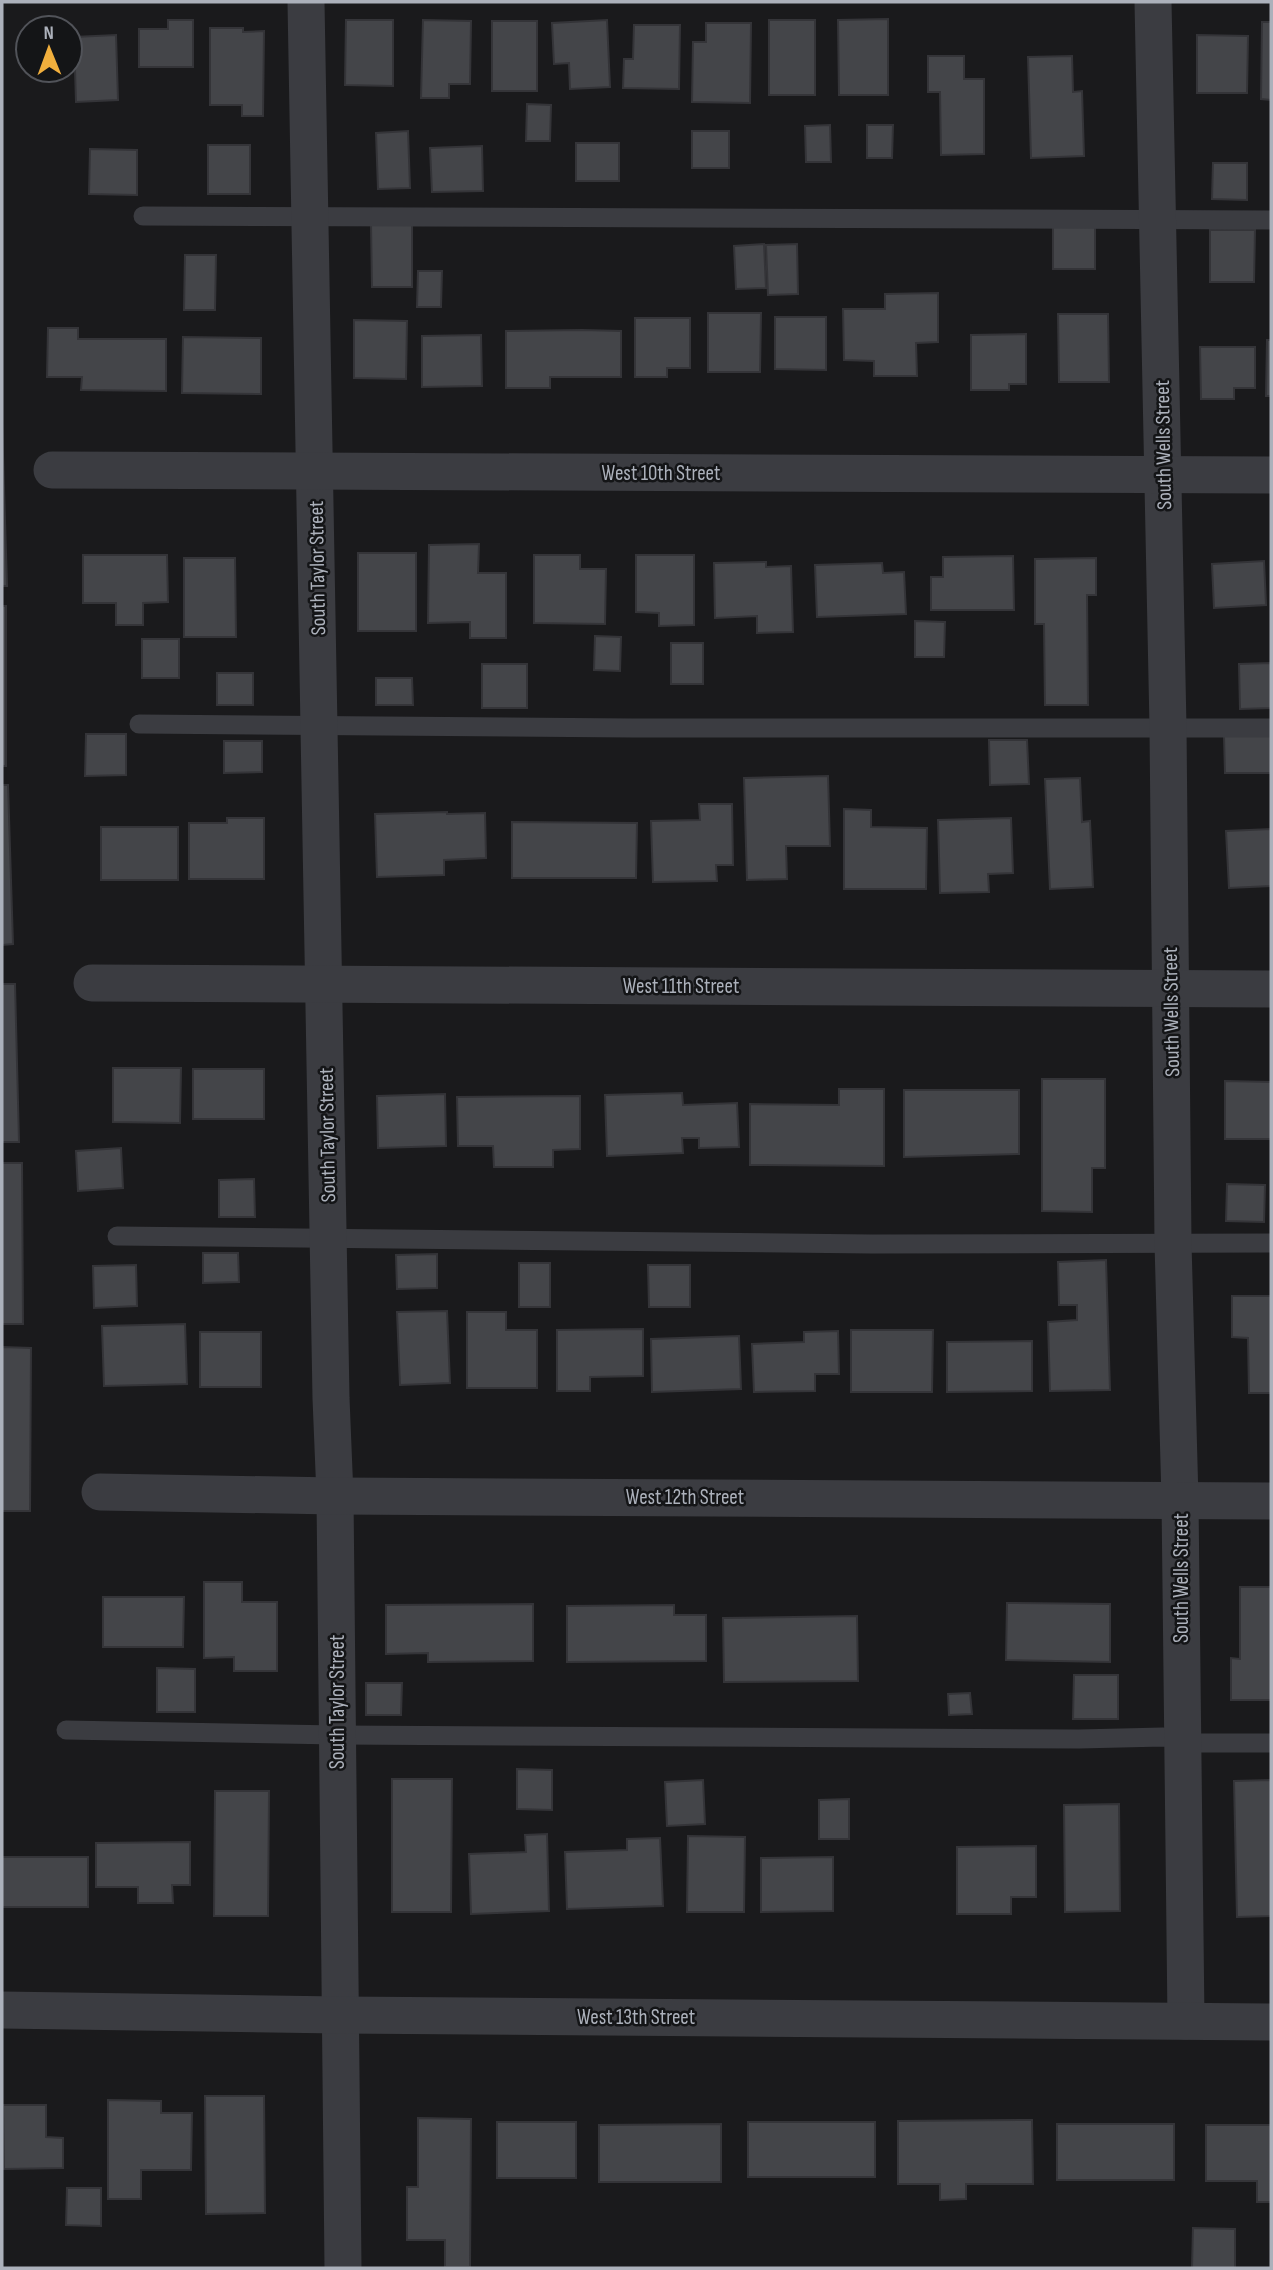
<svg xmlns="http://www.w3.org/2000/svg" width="1273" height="2270" font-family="'Sofia Sans Condensed',sans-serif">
<rect width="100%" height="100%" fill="#1a1a1c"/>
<g fill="#444549" stroke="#343438" stroke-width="2">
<polygon points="888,19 888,95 839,95 838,20"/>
<polygon points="168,20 193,20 193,67 139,67 139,29 168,29"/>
<polygon points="346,20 393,20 393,86 345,85"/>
<polygon points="423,20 471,21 470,84 449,84 449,98 421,98"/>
<polygon points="607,20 610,87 570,89 569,63 554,64 552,23"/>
<rect x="769" y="20" width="46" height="75"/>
<rect x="492" y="21" width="45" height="70"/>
<polygon points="1262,22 1271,22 1271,100 1261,99"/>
<polygon points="706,23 751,23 750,103 692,102 693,42 706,42"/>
<polygon points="634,25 680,25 679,89 623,88 624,59 633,59"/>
<polygon points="210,28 243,28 243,32 264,31 263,116 242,116 242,105 210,105"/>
<polygon points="116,35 118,100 76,102 74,37"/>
<polygon points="1197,35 1248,36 1247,93 1197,93"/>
<polygon points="928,56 964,56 964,79 984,79 984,154 941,155 940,92 928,92"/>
<polygon points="1072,56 1073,92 1082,91 1084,156 1031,158 1028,57"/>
<polygon points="527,104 551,105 550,141 526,141"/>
<polygon points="830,125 831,162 806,162 805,126"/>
<polygon points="867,125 893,125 892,158 867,158"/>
<polygon points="408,131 410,188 378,189 376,133"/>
<rect x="692" y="131" width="37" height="37"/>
<rect x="576" y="143" width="43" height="38"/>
<rect x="208" y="145" width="42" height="49"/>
<polygon points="482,146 483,191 432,192 430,148"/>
<polygon points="90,149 137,150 137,195 89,194"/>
<polygon points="1213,163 1247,163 1247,200 1212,199"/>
<polygon points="412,223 412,287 372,287 371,224"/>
<polygon points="1053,226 1095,227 1095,269 1053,269"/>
<polygon points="1210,230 1255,230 1254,282 1210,282"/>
<polygon points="764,244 766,288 736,289 734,246"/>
<polygon points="797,244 798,294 768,295 766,245"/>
<polygon points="185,255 216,255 215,310 184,310"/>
<polygon points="418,271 442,271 441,307 417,307"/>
<polygon points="938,293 938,342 916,343 917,376 874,376 874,361 844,360 843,309 885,309 885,294"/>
<polygon points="708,313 761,313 760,372 708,372"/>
<polygon points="1058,314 1108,314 1109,382 1059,382"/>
<polygon points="775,317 826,317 826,370 775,369"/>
<polygon points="635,318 690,318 690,368 667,368 667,377 635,377"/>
<polygon points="354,320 407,321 406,379 354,378"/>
<polygon points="48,328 78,328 78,339 166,339 166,391 81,390 82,377 47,377"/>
<polygon points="582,330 621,331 621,377 550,377 550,388 506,388 506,331"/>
<polygon points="1026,334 1026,384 1009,384 1009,390 971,390 971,335"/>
<polygon points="481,335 482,386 422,387 422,336"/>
<polygon points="183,337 261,338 261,394 182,393"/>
<polygon points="1267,340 1271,340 1271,396 1266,396"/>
<polygon points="1200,347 1255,347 1255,388 1234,388 1234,399 1201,399"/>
<polygon points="2,422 7,586 2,586"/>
<polygon points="479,544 478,573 506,573 506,638 470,638 470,622 428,623 429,545"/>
<rect x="358" y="553" width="58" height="78"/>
<polygon points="83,555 167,555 168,602 143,603 143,625 116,625 116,603 83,603"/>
<polygon points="534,555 580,555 580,569 606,569 605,624 534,623"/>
<polygon points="636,555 694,555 694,625 659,626 659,613 636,612"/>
<polygon points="1013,556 1014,610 931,610 931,577 943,577 943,557"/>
<polygon points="184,558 235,558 236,637 184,637"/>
<polygon points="1096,558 1096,595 1087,595 1088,705 1045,705 1044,624 1035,624 1035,559"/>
<polygon points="1264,561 1266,605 1214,608 1212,564"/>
<polygon points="766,562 766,567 791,566 793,632 757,633 757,616 715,618 714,563"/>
<polygon points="882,563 883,573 904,572 906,614 817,617 815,565"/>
<rect x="2" y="606" width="4" height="160"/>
<polygon points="915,621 945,622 944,657 915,657"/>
<polygon points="595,636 621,637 620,671 594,670"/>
<rect x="142" y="639" width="37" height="39"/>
<rect x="671" y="643" width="32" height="41"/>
<polygon points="1271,663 1271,708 1240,709 1239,664"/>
<rect x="482" y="664" width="45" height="44"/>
<rect x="217" y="673" width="36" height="32"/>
<polygon points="376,678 412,678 413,705 376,705"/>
<polygon points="86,734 126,734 126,775 85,776"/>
<polygon points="1271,735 1271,773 1225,773 1224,736"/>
<polygon points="989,740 1027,740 1029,784 990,785"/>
<polygon points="224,741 262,741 262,772 224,773"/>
<polygon points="828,776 830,846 786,846 787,879 747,880 744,778"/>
<polygon points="1080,778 1082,822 1090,821 1093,887 1050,889 1045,779"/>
<polygon points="2,785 8,785 13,944 2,945"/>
<polygon points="699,804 732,804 733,865 716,865 717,881 653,882 651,821 700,820"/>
<polygon points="844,809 871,810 871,827 927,828 926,889 844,889"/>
<polygon points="447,812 447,814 485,813 486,858 444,860 444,875 377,877 375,814"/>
<polygon points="227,818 264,818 264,879 189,879 189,823 227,823"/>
<polygon points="1011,818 1013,873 988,874 989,892 940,893 938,820"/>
<polygon points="512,822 637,823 636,878 512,878"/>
<rect x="101" y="827" width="77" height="53"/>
<polygon points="1271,829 1271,886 1229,888 1226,831"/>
<polygon points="2,984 15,984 19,1142 2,1142"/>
<polygon points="113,1068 181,1068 180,1123 113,1122"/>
<rect x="193" y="1069" width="71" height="50"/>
<polygon points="1042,1079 1105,1079 1105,1168 1092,1168 1092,1212 1042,1211"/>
<polygon points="1225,1081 1271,1082 1271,1139 1225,1139"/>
<polygon points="839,1089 884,1089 884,1166 750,1165 750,1104 839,1105"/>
<polygon points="904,1090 1019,1090 1019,1154 904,1157"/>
<polygon points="682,1093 683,1105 737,1103 739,1147 699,1148 699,1138 682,1138 683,1153 607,1156 605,1095"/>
<polygon points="445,1094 446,1146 378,1148 377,1096"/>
<polygon points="580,1096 580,1149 553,1150 553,1167 494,1167 493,1146 458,1146 457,1097"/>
<polygon points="121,1148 123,1188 78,1191 76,1151"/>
<polygon points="2,1163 22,1163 23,1324 2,1324"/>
<polygon points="254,1179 255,1217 219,1217 219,1180"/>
<polygon points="1227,1184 1265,1185 1264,1222 1226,1221"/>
<polygon points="203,1253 238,1253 239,1282 203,1283"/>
<polygon points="437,1254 437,1288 397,1289 396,1255"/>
<polygon points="1106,1260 1110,1390 1050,1391 1048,1322 1077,1320 1077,1305 1059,1305 1058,1262"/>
<rect x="519" y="1263" width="31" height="44"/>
<polygon points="136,1265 137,1306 94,1308 93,1266"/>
<polygon points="648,1265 690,1265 690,1307 649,1307"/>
<polygon points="1232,1296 1271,1296 1271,1393 1249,1393 1248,1338 1232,1337"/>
<polygon points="447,1311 450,1383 400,1385 397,1312"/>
<polygon points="467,1312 506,1312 506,1330 537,1330 537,1388 467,1388"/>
<polygon points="185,1324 187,1384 104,1386 102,1326"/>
<polygon points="643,1329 643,1376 590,1377 590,1391 557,1391 557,1330"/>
<polygon points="851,1330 933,1330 932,1392 851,1392"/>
<polygon points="838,1331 839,1374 815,1374 815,1391 754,1392 752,1344 804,1342 804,1332"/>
<rect x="200" y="1332" width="61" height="55"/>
<polygon points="739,1336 741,1389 652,1392 651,1339"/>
<polygon points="1032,1341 1032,1391 947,1392 947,1342"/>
<polygon points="2,1347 31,1348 30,1511 2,1511"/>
<polygon points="204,1582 242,1582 242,1602 277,1602 277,1671 234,1671 234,1657 204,1658"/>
<polygon points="1240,1587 1271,1587 1271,1700 1231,1700 1231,1658 1240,1659"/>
<polygon points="103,1597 184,1597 183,1647 103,1647"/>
<polygon points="1007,1603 1110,1604 1110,1662 1006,1660"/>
<polygon points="533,1604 533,1661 428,1662 428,1653 386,1654 386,1605"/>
<polygon points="674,1605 674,1615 706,1615 706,1661 567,1662 567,1606"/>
<polygon points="857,1616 858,1681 724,1682 723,1618"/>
<polygon points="157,1668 195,1669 195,1712 157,1712"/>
<polygon points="1074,1675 1118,1675 1118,1719 1073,1719"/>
<polygon points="366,1683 402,1683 401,1715 366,1715"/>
<polygon points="970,1693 972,1714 949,1715 948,1694"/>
<polygon points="517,1769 552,1770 552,1810 517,1809"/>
<polygon points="392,1779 452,1779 451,1912 392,1912"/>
<polygon points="703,1780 705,1824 667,1826 665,1782"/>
<polygon points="1271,1780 1271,1916 1237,1917 1234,1781"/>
<polygon points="215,1791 269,1791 268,1916 214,1916"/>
<polygon points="849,1799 849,1839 819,1839 819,1800"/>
<polygon points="1119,1804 1120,1911 1065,1912 1064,1805"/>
<polygon points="547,1834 549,1911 471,1914 469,1854 526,1852 525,1835"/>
<polygon points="688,1836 745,1837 744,1912 687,1912"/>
<polygon points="660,1838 663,1906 567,1909 565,1852 627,1850 627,1839"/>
<polygon points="190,1842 190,1885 172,1885 173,1903 138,1903 138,1887 96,1887 96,1843"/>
<polygon points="1036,1846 1036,1897 1011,1897 1011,1914 957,1914 957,1847"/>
<rect x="2" y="1857" width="86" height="50"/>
<polygon points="833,1857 833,1911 761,1912 761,1858"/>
<polygon points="205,2096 264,2096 265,2213 206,2214"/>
<polygon points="108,2100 161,2101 161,2113 192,2113 191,2170 141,2170 141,2199 108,2199"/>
<polygon points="3,2105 46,2105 46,2137 63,2138 63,2168 4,2169"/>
<polygon points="418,2118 471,2119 470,2267 445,2267 445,2240 407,2240 407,2187 418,2187"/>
<polygon points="1032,2120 1033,2184 966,2184 966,2199 940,2200 940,2184 898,2184 898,2121"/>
<rect x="497" y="2122" width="79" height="56"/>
<rect x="748" y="2122" width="127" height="55"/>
<polygon points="721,2124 721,2182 599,2182 599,2125"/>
<rect x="1057" y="2124" width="117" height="56"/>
<polygon points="1206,2125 1271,2125 1271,2202 1257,2202 1257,2181 1206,2181"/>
<polygon points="67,2188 101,2188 101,2226 66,2225"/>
<polygon points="1193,2228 1235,2229 1235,2268 1192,2268"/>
</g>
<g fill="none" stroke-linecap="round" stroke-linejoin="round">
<g stroke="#3b3c41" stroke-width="19">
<polyline points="143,216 1271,220"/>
<polyline points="139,724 633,728 1271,728"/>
<polyline points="117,1236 871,1244 1271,1243"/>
<polyline points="66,1730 337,1735 1079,1739 1163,1737 1199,1743 1271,1743"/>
</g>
<g stroke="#3b3c41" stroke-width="37">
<polyline points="306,2 331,1398 335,1496 343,2268"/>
<polyline points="1153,2 1168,727 1173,1243 1180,1500 1186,2021"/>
<polyline points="52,470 1271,475"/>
<polyline points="92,983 1271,989"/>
<polyline points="100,1492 335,1496 1271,1501"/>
<polyline points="2,2010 339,2015 1271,2022"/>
</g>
</g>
<g text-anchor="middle" stroke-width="5" stroke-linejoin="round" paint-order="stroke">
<g font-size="21" fill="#acb1bb" stroke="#141517">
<text transform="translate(1163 445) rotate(-91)" y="7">South Wells Street</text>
<text x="661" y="480">West 10th Street</text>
<text transform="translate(317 568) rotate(-91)" y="7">South Taylor Street</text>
<text x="681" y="993">West 11th Street</text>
<text transform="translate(1171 1012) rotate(-91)" y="7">South Wells Street</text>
<text transform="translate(327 1135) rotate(-91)" y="7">South Taylor Street</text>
<text x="685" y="1504">West 12th Street</text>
<text transform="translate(1181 1578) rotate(-90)" y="7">South Wells Street</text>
<text transform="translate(337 1702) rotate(-90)" y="7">South Taylor Street</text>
<text x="636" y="2024">West 13th Street</text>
</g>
</g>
<rect width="1273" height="2270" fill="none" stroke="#acb1bb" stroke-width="7"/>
<g transform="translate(49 49) rotate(359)"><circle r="33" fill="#141517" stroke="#515359" stroke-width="2"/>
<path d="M0-5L12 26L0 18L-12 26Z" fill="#f1af3d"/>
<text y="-10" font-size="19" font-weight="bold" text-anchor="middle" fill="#acb1bb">N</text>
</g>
</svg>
